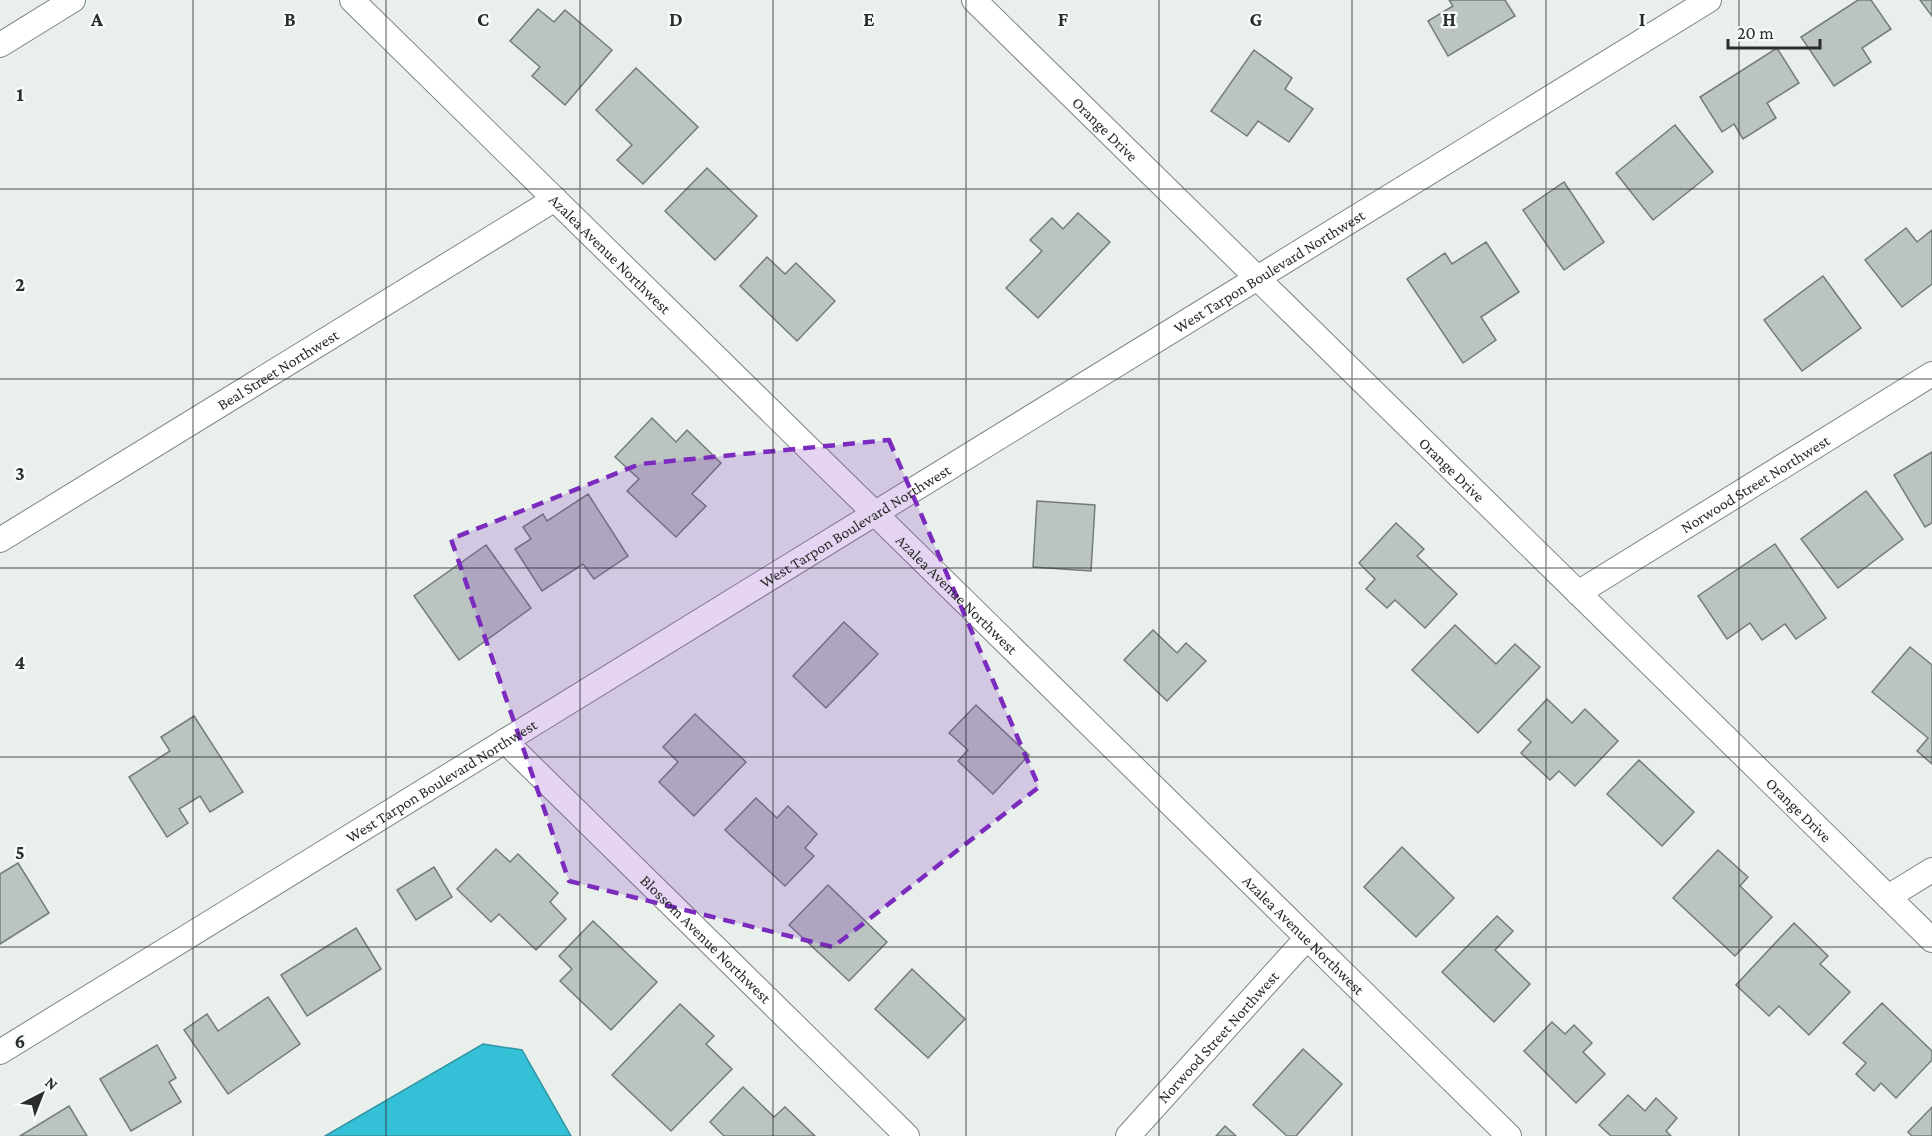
<svg xmlns="http://www.w3.org/2000/svg" width="1932" height="1136" font-family="'Crimson Pro',serif">
<rect width="100%" height="100%" fill="#e9efea"/>
<polygon fill="#34c0d6" stroke="#3194a3" stroke-width="1.5" points="483,1044 522,1050 571,1136 325,1136"/>
<g fill="#bcc4c2" stroke="#747c7a" stroke-width="1.5">
<polygon points="1449,0 1505,0 1515,16 1448,56 1428,21 1453,6"/>
<polygon points="1858,0 1871,0 1891,29 1862,48 1871,62 1834,86 1801,37"/>
<polygon points="1920,0 1932,0 1932,16"/>
<polygon points="538,9 554,22 565,10 612,50 565,105 532,76 540,67 510,41"/>
<polygon points="1777,48 1799,83 1767,103 1776,118 1743,139 1734,124 1722,132 1700,97"/>
<polygon points="1254,50 1292,78 1285,89 1313,109 1289,142 1258,121 1247,136 1211,111"/>
<polygon points="636,68 698,127 643,184 617,160 632,145 596,110"/>
<polygon points="1675,125 1713,172 1653,220 1616,173"/>
<polygon points="707,168 757,216 715,260 665,211"/>
<polygon points="1564,182 1604,242 1564,270 1523,210"/>
<polygon points="1078,213 1110,242 1038,318 1006,288 1042,251 1030,240 1052,218 1063,229"/>
<polygon points="1906,228 1917,242 1932,230 1932,284 1902,307 1865,260"/>
<polygon points="1486,242 1519,292 1481,317 1496,340 1463,363 1407,279 1445,253 1452,264"/>
<polygon points="767,257 785,274 796,263 835,301 797,341 740,286"/>
<polygon points="1823,276 1861,328 1802,371 1764,320"/>
<polygon points="652,418 676,442 687,430 721,463 692,494 706,506 676,537 627,491 639,479 615,457"/>
<polygon points="1932,452 1932,523 1925,527 1894,475"/>
<polygon points="1866,491 1903,539 1838,588 1801,539"/>
<polygon points="588,494 628,556 594,579 583,564 542,591 515,549 531,539 523,527 543,514 547,521"/>
<polygon points="1037,501 1095,505 1091,571 1033,567"/>
<polygon points="1396,523 1424,549 1417,556 1457,594 1425,628 1395,600 1387,608 1366,589 1375,579 1359,563"/>
<polygon points="1775,544 1826,618 1796,639 1785,624 1762,640 1750,623 1727,639 1698,596"/>
<polygon points="486,545 531,608 459,660 414,596"/>
<polygon points="844,622 878,654 826,708 793,676"/>
<polygon points="1455,625 1496,664 1515,644 1540,667 1478,733 1412,670"/>
<polygon points="1153,630 1177,653 1186,643 1206,661 1167,701 1124,660"/>
<polygon points="1910,647 1932,665 1932,764 1917,751 1928,738 1872,692"/>
<polygon points="1547,699 1572,723 1585,709 1618,741 1575,786 1559,771 1550,780 1521,753 1531,742 1518,730"/>
<polygon points="976,705 1029,755 993,794 958,761 968,750 949,733"/>
<polygon points="695,714 746,762 694,816 659,782 678,762 663,747"/>
<polygon points="194,716 243,792 210,812 200,796 179,809 188,823 167,837 129,777 170,751 161,737"/>
<polygon points="1639,760 1694,812 1662,846 1607,794"/>
<polygon points="756,798 777,818 788,806 817,834 805,848 814,856 785,886 725,830"/>
<polygon points="1402,847 1454,898 1416,937 1364,887"/>
<polygon points="496,849 510,862 518,854 558,893 550,902 566,919 536,950 499,914 491,922 457,889"/>
<polygon points="1718,850 1748,877 1740,886 1772,917 1735,956 1673,898"/>
<polygon points="18,863 49,913 0,944 0,874"/>
<polygon points="434,867 452,897 416,920 397,890"/>
<polygon points="828,885 887,942 849,981 789,925"/>
<polygon points="1497,916 1513,931 1495,950 1530,984 1494,1022 1442,972"/>
<polygon points="593,921 657,982 611,1030 560,981 572,969 559,956"/>
<polygon points="1794,923 1828,956 1820,964 1850,992 1809,1035 1779,1006 1769,1016 1736,985"/>
<polygon points="356,928 381,969 307,1016 281,975"/>
<polygon points="912,969 965,1019 928,1058 875,1009"/>
<polygon points="268,997 300,1044 228,1094 184,1030 207,1014 218,1031"/>
<polygon points="1882,1003 1932,1051 1932,1060 1896,1098 1881,1083 1874,1091 1856,1074 1866,1063 1843,1043"/>
<polygon points="680,1004 714,1036 706,1044 732,1069 671,1131 612,1075"/>
<polygon points="1552,1022 1565,1034 1574,1025 1592,1043 1583,1052 1605,1074 1576,1103 1524,1051"/>
<polygon points="157,1045 176,1078 169,1082 181,1102 131,1131 100,1079"/>
<polygon points="1303,1049 1342,1084 1296,1136 1287,1136 1253,1105"/>
<polygon points="743,1087 774,1117 785,1107 815,1136 724,1136 710,1122"/>
<polygon points="1628,1095 1645,1111 1656,1098 1677,1118 1666,1131 1671,1136 1611,1136 1599,1125"/>
<polygon points="69,1106 87,1136 20,1136"/>
<polygon points="1932,1107 1932,1136 1912,1136 1908,1132"/>
<polygon points="1225,1126 1236,1136 1216,1136"/>
</g>
<g fill="none" stroke-linecap="round" stroke-linejoin="round">
<g stroke="#7f8580" stroke-width="26">
<g id="street">
<path id="s1" d="M 352,0 L 1509,1136"/>
<path id="s2" d="M 974,0 L 1932,940"/>
<polyline points="0,45 73,0"/>
<path id="s3" d="M 0,540 L 555,199"/>
<path id="s4" d="M 1578,593 L 1932,374"/>
<path id="s5" d="M 505,741 L 907,1136"/>
<polyline points="1888,897 1932,870"/>
<path id="s6" d="M 0,1052 L 1709,0"/>
<path id="s7" d="M 1128,1136 L 1307,938"/>
</g>
</g>
<use href="#street" stroke="#fff" stroke-width="24"/>
</g>
<path fill="#7b2cbf" fill-opacity="0.2" stroke="#7b2cbf" stroke-width="4.5" stroke-dasharray="12 8" stroke-linejoin="round" d="M 889,440 L 1039,787 L 833,947 L 569,881 L 451,539 L 640,464 Z"/>
<path fill="none" stroke="#2a2d2b" stroke-width="1.5" stroke-opacity="0.55" d="M 193,0 L 193,1136M 386,0 L 386,1136M 580,0 L 580,1136M 773,0 L 773,1136M 966,0 L 966,1136M 1159,0 L 1159,1136M 1352,0 L 1352,1136M 1546,0 L 1546,1136M 1739,0 L 1739,1136M 0,189 L 1932,189M 0,379 L 1932,379M 0,568 L 1932,568M 0,757 L 1932,757M 0,947 L 1932,947"/>
<g text-anchor="middle" stroke-width="5" stroke-linejoin="round" paint-order="stroke">
<g font-size="16" fill="#2a2d2b" stroke="#f6fdf8">
<text dy="6" stroke="none"><textPath href="#s2" startOffset="184">Orange Drive</textPath></text>
<text dy="6" stroke="none"><textPath href="#s1" startOffset="362">Azalea Avenue Northwest</textPath></text>
<text dy="6" stroke="none"><textPath href="#s6" startOffset="1490">West Tarpon Boulevard Northwest</textPath></text>
<text dy="6" stroke="none"><textPath href="#s3" startOffset="326">Beal Street Northwest</textPath></text>
<text dy="6" stroke="none"><textPath href="#s2" startOffset="670">Orange Drive</textPath></text>
<text dy="6" stroke="none"><textPath href="#s4" startOffset="208">Norwood Street Northwest</textPath></text>
<text dy="6" stroke="none"><textPath href="#s6" startOffset="1004">West Tarpon Boulevard Northwest</textPath></text>
<text dy="6" stroke="none"><textPath href="#s1" startOffset="848">Azalea Avenue Northwest</textPath></text>
<text dy="6" stroke="none"><textPath href="#s6" startOffset="518">West Tarpon Boulevard Northwest</textPath></text>
<text dy="6" stroke="none"><textPath href="#s2" startOffset="1156">Orange Drive</textPath></text>
<text dy="6" stroke="none"><textPath href="#s1" startOffset="1334">Azalea Avenue Northwest</textPath></text>
<text dy="6" stroke="none"><textPath href="#s5" startOffset="282">Blossom Avenue Northwest</textPath></text>
<text dy="6" stroke="none"><textPath href="#s7" startOffset="134">Norwood Street Northwest</textPath></text>
</g>
</g>
<g font-size="20" text-anchor="middle" font-weight="bold" fill="#2a2d2b" stroke="#f6fdf8" stroke-width="5" stroke-linejoin="round" paint-order="stroke">
<text x="97" y="26">A</text>
<text x="290" y="26">B</text>
<text x="483" y="26">C</text>
<text x="676" y="26">D</text>
<text x="869" y="26">E</text>
<text x="1063" y="26">F</text>
<text x="1256" y="26">G</text>
<text x="1449" y="26">H</text>
<text x="1642" y="26">I</text>
<text x="20" y="101">1</text>
<text x="20" y="291">2</text>
<text x="20" y="480">3</text>
<text x="20" y="669">4</text>
<text x="20" y="859">5</text>
<text x="20" y="1048">6</text>
</g>
<g transform="translate(42 1094) rotate(42)" stroke="#f6fdf8" stroke-width="4.5" paint-order="stroke">
<path d="M0-4.5L10 22L0 15L-10 22Z" fill="#2a2d2b"/>
<text y="-9" font-size="16" font-weight="bold" text-anchor="middle" fill="#2a2d2b">N</text>
</g>
<path d="M1728 39v9h92v-9" fill="none" stroke="#2a2d2b" stroke-width="3"/>
<text x="1737" y="39" font-size="18" fill="#2a2d2b" stroke="#f6fdf8" stroke-width="4.5" paint-order="stroke">20 m</text>
</svg>
